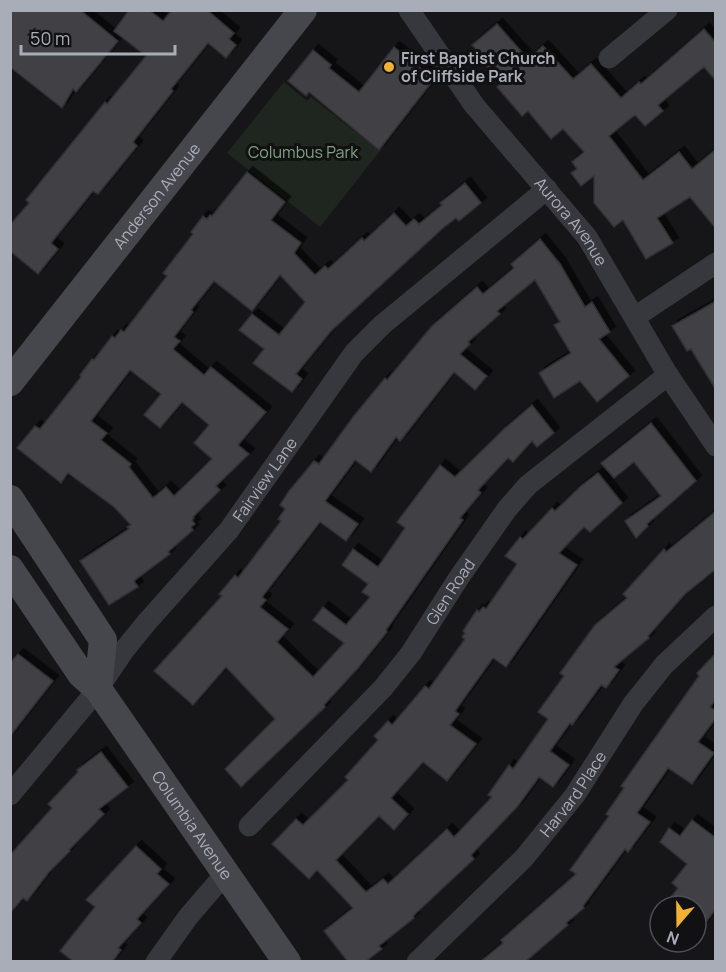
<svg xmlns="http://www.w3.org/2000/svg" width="726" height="972" font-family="Manrope,sans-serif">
<defs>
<filter id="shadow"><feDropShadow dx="5.5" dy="-5.5" stdDeviation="0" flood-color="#0009"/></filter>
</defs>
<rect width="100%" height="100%" fill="#161618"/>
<polygon fill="#1e261f" points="284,82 307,101 311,97 380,151 320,227 227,153"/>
<g fill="#404145" stroke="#303034" stroke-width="1.5" fill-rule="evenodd" filter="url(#shadow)">
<polygon points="10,10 80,10 118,41 76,92 73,89 62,108 10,67"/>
<polygon points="129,10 149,10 163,21 172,10 207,10 234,33 229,39 236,45 226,58 208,43 171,89 173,91 133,142 137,146 98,194 93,191 51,243 58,249 38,274 10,251 10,225 29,203 26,200 105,102 107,104 146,56 114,31"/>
<polygon points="497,24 528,59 543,46 573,79 591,64 621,98 639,82 641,84 704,29 716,43 716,81 704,67 658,105 663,111 645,126 635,115 609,136 643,180 679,152 692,169 716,149 716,229 690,197 657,218 673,243 646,259 623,220 614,227 594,203 594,176 581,186 571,173 577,169 572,162 584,152 563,129 551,139 528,111 522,116 497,87 501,83 480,59 483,56 472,45"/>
<polygon points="394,47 434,79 379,150 309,92 306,96 288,81 313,50 331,65 329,68 359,92"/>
<path d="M 247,172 L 285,202 L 271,220 L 301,243 L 294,253 L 315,275 L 325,266 L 328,269 L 362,238 L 364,241 L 394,213 L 406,226 L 414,219 L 419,224 L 442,205 L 440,203 L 465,183 L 481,203 L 459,221 L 456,218 L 443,228 L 331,331 L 296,374 L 302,379 L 292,392 L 253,363 L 264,349 L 239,330 L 252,314 L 279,335 L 305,302 L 280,275 L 252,311 L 214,281 L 191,310 L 193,312 L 174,337 L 180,341 L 173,349 L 204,375 L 211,367 L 266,412 L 238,445 L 249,454 L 216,486 L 220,490 L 193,517 L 194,518 L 192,520 L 195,524 L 191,527 L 193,530 L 168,552 L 170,554 L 134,581 L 138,587 L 109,605 L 80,561 L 129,529 L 127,527 L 131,525 L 114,507 L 68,473 L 61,483 L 17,448 L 35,426 L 40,429 L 81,377 L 80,375 L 92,359 L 94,360 L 112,336 L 115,338 L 121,330 L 124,332 L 167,276 L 163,273 L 193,234 L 191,232 L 203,216 L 207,219 L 210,215 L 212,216 ZM 130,370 L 161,394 L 144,415 L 160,428 L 182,402 L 209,425 L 194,443 L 212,459 L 174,496 L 166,487 L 153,498 L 129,467 L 131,464 L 101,440 L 107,433 L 91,421 Z"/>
<polygon points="540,239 560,264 585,307 592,302 610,332 599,339 629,376 597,402 580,381 554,398 539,373 571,353 554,325 560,322 535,280 497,311 500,314 468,342 470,344 460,354 487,376 475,390 454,372 400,441 396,437 371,472 355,460 325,501 358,524 346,541 320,522 262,597 266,600 260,607 288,629 277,642 313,677 344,643 313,620 323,607 346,625 370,597 362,592 368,584 342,565 353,549 378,567 405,528 397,522 440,465 455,477 504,429 532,405 554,433 537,447 532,441 513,462 508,458 478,490 481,493 460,518 463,520 386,630 387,632 358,668 324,705 325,707 241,787 225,769 275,719 226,667 193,705 154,671 222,596 219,594 235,575 238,578 281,521 278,519 285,509 280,505 289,491 314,461 319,464 353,417 385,378 387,380 432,326 477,287 483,294 514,268 511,264"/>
<polygon points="716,301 716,390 691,349 687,351 672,326"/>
<polygon points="651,423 696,481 647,524 648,526 636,538 625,521 661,496 634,462 614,478 601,463"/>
<polygon points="598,473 622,503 590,532 584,527 559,553 577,565 506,667 493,658 455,711 459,714 450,725 476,744 447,781 423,762 391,798 408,814 394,830 379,816 336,860 366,892 383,879 388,884 447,829 454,837 492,797 488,795 509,765 513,769 548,719 538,712 564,676 560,673 595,625 627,598 623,594 664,549 666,552 716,511 716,569 685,594 648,636 649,638 614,667 619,670 606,688 601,685 572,725 570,723 550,751 569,765 553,787 539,777 517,807 471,855 474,859 413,916 414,918 379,946 382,949 365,962 348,962 324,931 353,908 317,870 309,879 272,844 296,819 303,825 348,780 345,777 378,740 374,736 388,721 392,725 425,686 429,689 465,639 462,637 465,633 463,631 477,610 479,612 483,607 486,609 517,564 505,556 520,537 523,539 552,508 555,511 581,486"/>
<polygon points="716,653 716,699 710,707 716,711 716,718 698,742 714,753 692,784 668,768 637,813 650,822 628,852 625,849 583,906 584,908 566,923 568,925 525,962 480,962 503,943 501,940 576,874 570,870 609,816 606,814 624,788 621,786 699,676 697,673"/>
<polygon points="18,654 53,681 10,736 10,663"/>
<polygon points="101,752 128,787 99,809 104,814 69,850 70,851 49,872 27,901 23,898 10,913 10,855 52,808 48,804 78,772 77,770"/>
<polygon points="692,820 716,838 716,909 696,935 696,906 664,906 678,888 672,883 687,864 660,842 669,828 680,836"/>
<polygon points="136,846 161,869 157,874 169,884 137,919 141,923 118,948 121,950 112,962 74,962 60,951 95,907 86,900"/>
</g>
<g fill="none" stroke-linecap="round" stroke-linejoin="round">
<g stroke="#37383d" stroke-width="21">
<path id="s1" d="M 409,10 L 474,105 L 587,237 L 668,375 L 716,446"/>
<polyline points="609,58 667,10"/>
<polyline points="635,317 716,263"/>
<path id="s2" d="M 10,795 L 98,689 L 125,649 L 147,622 L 229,530 L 354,353 L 382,325 L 547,189"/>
<path id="s3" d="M 249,826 L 383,688 L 411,653 L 458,579 L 507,509 L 528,485 L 668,375"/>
<polyline points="156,962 188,917 225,874"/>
<path id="s4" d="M 417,962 L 524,858 L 575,795 L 633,704 L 664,665 L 716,616"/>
</g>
<g stroke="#45474d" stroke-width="28">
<path id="s5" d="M 10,382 L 303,10"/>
<polyline points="10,499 103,640 98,689"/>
<path id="s6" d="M 10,569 L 81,674 L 98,689 L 287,962"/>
</g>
</g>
<circle fill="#f2b134" stroke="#111113" stroke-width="2" cx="389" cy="67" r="6"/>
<g text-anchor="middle" stroke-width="6" stroke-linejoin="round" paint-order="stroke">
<g font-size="16" font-weight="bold" fill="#a8adb8" stroke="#111113" text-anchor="start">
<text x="401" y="64">First Baptist Church<tspan x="401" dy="18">of Cliffside Park</tspan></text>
</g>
<g font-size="16" fill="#7fa381" stroke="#111113">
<text x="303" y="158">Columbus Park</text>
</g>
<g font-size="16" fill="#a8adb8" stroke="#111113">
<text dy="6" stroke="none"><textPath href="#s5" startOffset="237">Anderson Avenue</textPath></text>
<text dy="6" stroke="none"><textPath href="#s1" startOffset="267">Aurora Avenue</textPath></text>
<text dy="6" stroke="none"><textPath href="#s2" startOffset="406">Fairview Lane</textPath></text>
<text dy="6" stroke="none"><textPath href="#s3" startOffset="310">Glen Road</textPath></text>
<text dy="6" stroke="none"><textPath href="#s4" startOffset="230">Harvard Place</textPath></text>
<text dy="6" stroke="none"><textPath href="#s6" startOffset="315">Columbia Avenue</textPath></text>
</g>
</g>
<rect width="726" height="972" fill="none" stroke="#a8adb8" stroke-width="24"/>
<g transform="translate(678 924) rotate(200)"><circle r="28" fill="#111113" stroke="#4d4f55" stroke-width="1.5"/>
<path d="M0-4.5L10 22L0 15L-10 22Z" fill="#f2b134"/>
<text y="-9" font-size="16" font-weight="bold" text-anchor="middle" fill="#a8adb8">N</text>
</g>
<path d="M21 45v9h154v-9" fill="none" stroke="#a8adb8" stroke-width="3"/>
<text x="30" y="45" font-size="18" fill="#a8adb8" stroke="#111113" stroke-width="4.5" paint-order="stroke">50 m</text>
</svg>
